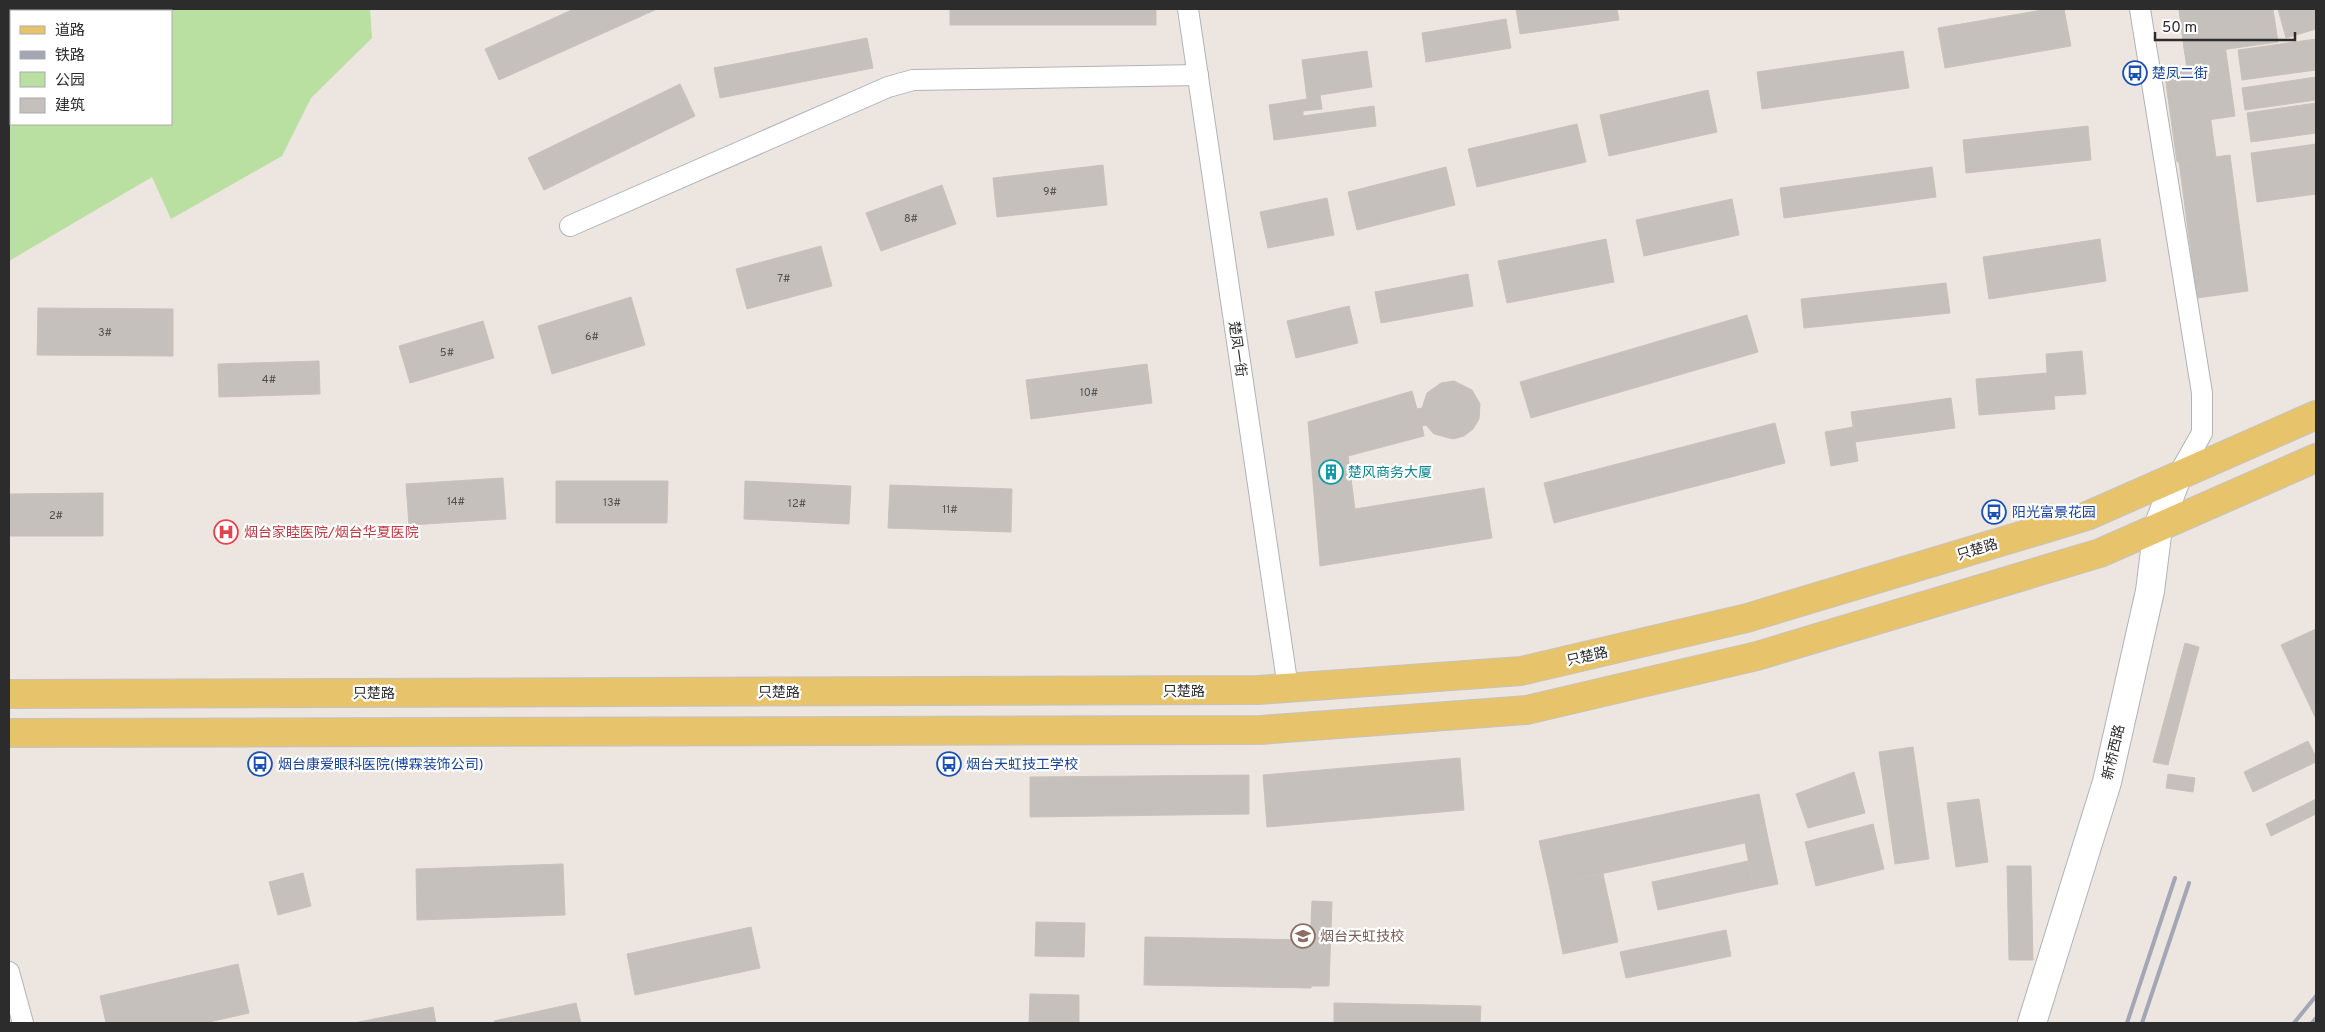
<svg xmlns="http://www.w3.org/2000/svg" width="2325" height="1032" font-family="Overpass,'Noto Sans SC',sans-serif">
<rect width="100%" height="100%" fill="#ede6e0"/>
<path fill="#b9dfa1" fill-rule="evenodd" d="M 9,9 L 370,9 L 372,38 L 311,98 L 282,156 L 171,219 L 152,177 L 9,261 ZM 11,11 L 171,11 L 171,124 L 11,124 Z"/>
<g fill="#c5c0bc" stroke="#c8c2b9">
<polygon points="574,9 657,9 499,80 485,49"/>
<rect x="950" y="9" width="206" height="16"/>
<polygon points="1516,9 1617,9 1619,20 1520,34"/>
<polygon points="2048,9 2064,9 2071,46 1945,68 1938,28"/>
<polygon points="2179,9 2273,9 2278,42 2185,55"/>
<polygon points="2179,9 2220,9 2235,116 2194,122"/>
<polygon points="2278,9 2316,9 2316,29 2286,38"/>
<polygon points="1506,19 1511,48 1426,62 1422,33"/>
<polygon points="867,38 873,68 720,98 714,68"/>
<polygon points="2316,39 2316,70 2242,80 2238,50"/>
<polygon points="1367,51 1372,87 1320,95 1322,109 1303,111 1303,116 1374,106 1376,126 1274,140 1269,105 1307,99 1302,60"/>
<polygon points="1903,51 1909,88 1762,109 1757,72"/>
<polygon points="2203,64 2216,157 2177,162 2164,69"/>
<polygon points="2316,77 2316,100 2245,110 2242,88"/>
<polygon points="680,84 695,116 544,190 528,158"/>
<polygon points="1708,90 1717,132 1609,156 1600,115"/>
<polygon points="2316,103 2316,133 2251,142 2247,113"/>
<polygon points="1577,124 1586,162 1477,187 1468,149"/>
<polygon points="2088,126 2091,160 1966,173 1963,140"/>
<polygon points="2316,144 2316,194 2257,202 2251,153"/>
<polygon points="2230,155 2248,291 2197,298 2179,162"/>
<polygon points="1103,165 1107,205 997,217 993,178"/>
<polygon points="1446,167 1455,205 1357,230 1348,192"/>
<polygon points="1932,167 1936,197 1784,218 1780,188"/>
<polygon points="942,185 956,224 881,251 866,213"/>
<polygon points="1327,198 1334,235 1268,248 1260,212"/>
<polygon points="1732,199 1739,235 1644,256 1636,220"/>
<polygon points="1606,239 1614,282 1507,303 1498,261"/>
<polygon points="2100,239 2106,281 1989,299 1983,257"/>
<polygon points="821,246 832,286 747,309 736,269"/>
<polygon points="1468,274 1473,306 1381,323 1375,292"/>
<polygon points="1946,283 1950,313 1804,328 1801,299"/>
<polygon points="631,297 645,345 552,374 538,326"/>
<polygon points="1349,306 1358,343 1296,358 1287,321"/>
<polygon points="38,308 173,309 173,356 37,355"/>
<polygon points="1747,315 1758,352 1531,418 1520,382"/>
<polygon points="483,321 494,358 410,383 399,346"/>
<polygon points="2082,351 2086,394 2054,396 2055,409 1979,415 1976,379 2047,373 2046,354"/>
<polygon points="319,361 320,394 219,397 218,364"/>
<polygon points="1147,364 1152,403 1031,419 1026,380"/>
<polygon points="1454,381 1472,390 1480,404 1479,419 1473,429 1464,436 1453,439 1434,434 1426,425 1422,426 1424,436 1348,456 1355,509 1484,488 1492,538 1320,566 1308,422 1412,391 1417,409 1422,408 1427,393 1441,383"/>
<polygon points="1951,398 1955,428 1855,442 1851,412"/>
<polygon points="1775,423 1785,463 1554,523 1544,483"/>
<polygon points="1853,427 1858,461 1831,466 1825,432"/>
<polygon points="503,478 506,519 409,525 406,484"/>
<polygon points="556,481 668,481 667,523 556,523"/>
<polygon points="745,481 851,486 849,524 744,519"/>
<polygon points="890,485 1012,489 1011,532 888,528"/>
<polygon points="103,493 103,536 9,536 9,494"/>
<polygon points="2316,629 2316,719 2281,645"/>
<polygon points="2185,643 2199,647 2168,765 2153,762"/>
<polygon points="2308,741 2316,757 2316,762 2253,792 2244,772"/>
<polygon points="1913,747 1929,859 1895,864 1879,752"/>
<polygon points="1460,758 1464,810 1267,827 1263,775"/>
<polygon points="1854,772 1865,813 1808,828 1796,794"/>
<polygon points="2168,774 2195,778 2193,792 2166,788"/>
<polygon points="1249,775 1249,814 1030,817 1030,777"/>
<polygon points="1759,794 1768,838 1549,885 1539,841"/>
<polygon points="1979,799 1988,862 1956,867 1947,803"/>
<polygon points="2316,799 2316,814 2271,836 2266,824"/>
<polygon points="1873,824 1884,869 1816,886 1805,842"/>
<polygon points="1768,838 1778,884 1754,889 1745,843"/>
<polygon points="1748,861 1754,889 1658,910 1652,882"/>
<polygon points="563,864 565,915 417,920 416,869"/>
<polygon points="2007,866 2031,866 2033,960 2009,960"/>
<polygon points="303,873 311,906 278,915 269,882"/>
<polygon points="1603,874 1618,942 1563,954 1549,885"/>
<polygon points="1312,901 1332,902 1329,986 1308,986"/>
<polygon points="1036,922 1085,923 1084,957 1035,956"/>
<polygon points="751,927 760,968 635,995 627,954"/>
<polygon points="1726,930 1731,956 1626,978 1620,952"/>
<polygon points="1145,937 1312,940 1311,988 1144,985"/>
<polygon points="238,964 249,1013 205,1023 106,1023 100,996"/>
<polygon points="1030,994 1079,995 1079,1023 1029,1023"/>
<polygon points="576,1003 581,1023 495,1023 494,1021"/>
<polygon points="1334,1003 1481,1006 1480,1023 1334,1023"/>
<polygon points="433,1007 436,1023 354,1023"/>
</g>
<g fill="none" stroke-linecap="round" stroke-linejoin="round">
<g stroke="#b0b2bb" stroke-width="22">
<g id="street">
<polyline points="1188,9 1288,688"/>
<polyline points="2140,9 2202,393 2202,433 2177,477"/>
<polyline points="570,226 888,87 913,80 1198,75"/>
<polyline points="9,972 23,1023"/>
</g>
</g>
<g stroke="#b0b2bb" stroke-width="30">
<polyline id="secondary" points="2032,1023 2107,782 2150,591 2158,527 2177,477"/>
</g>
<g stroke="#c4c4c4" stroke-width="30">
<g id="primary">
<polyline points="9,694 1258,690 1521,671 1747,618 2087,516 2316,415"/>
<polyline points="9,733 1260,730 1527,710 1757,656 2100,553 2316,458"/>
</g>
</g>
<use href="#street" stroke="#fff" stroke-width="20"/>
<use href="#secondary" stroke="#fff" stroke-width="28"/>
<use href="#primary" stroke="#e7c46b" stroke-width="28"/>
<g stroke="#a3a6b5" stroke-width="4">
<polyline points="2127,1023 2175,878"/>
<polyline points="2142,1023 2189,883"/>
<polyline points="2294,1023 2316,996"/>
<polyline points="2312,1023 2316,1018"/>
</g>
</g>
<defs>
<g id="bus-ring" transform="scale(1.25)"><circle r="9.5" fill="#fff" stroke="#1a4fb4" stroke-width="1.5"/><path d="M-5-6H5V4H4V6H2V4H-2V6H-4V4H-5ZM-3.5-4V0h7V-4ZM-3.5 1.2v1.5H-2V1.2ZM2 1.2v1.5H3.5V1.2Z" fill="#1a4fb4"/></g>
<g id="building-ring" transform="scale(1.25)"><circle r="9.5" fill="#fff" stroke="#0f9aa8" stroke-width="1.5"/><path d="M-4-6H4V6H1V3H-1V6H-4ZM-2.5-4.3h1.7v1.8h-1.7ZM.8-4.3h1.7v1.8H.8ZM-2.5-1h1.7V.8h-1.7ZM.8-1h1.7V.8H.8Z" fill="#0f9aa8"/></g>
<g id="hospital-ring" transform="scale(1.25)"><circle r="9.5" fill="#fff" stroke="#e0444e" stroke-width="1.5"/><path d="M-5-5h3v3.5h4V-5h3V5h-3V1.5h-4V5h-3Z" fill="#e0444e"/></g>
<g id="school-ring" transform="scale(1.25)"><circle r="9.5" fill="#fff" stroke="#8d6e63" stroke-width="1.5"/><path d="M0-5L7-2L0 1L-7-2ZM-4 1L0 2.5L4 1V4Q0 6-4 4Z" fill="#8d6e63"/></g>
</defs>
<g fill-rule="evenodd">
<use href="#bus-ring" x="2135" y="73"/>
<use href="#building-ring" x="1331" y="472"/>
<use href="#bus-ring" x="1994" y="512"/>
<use href="#hospital-ring" x="226" y="532"/>
<use href="#bus-ring" x="260" y="764"/>
<use href="#bus-ring" x="949" y="764"/>
<use href="#school-ring" x="1303" y="936"/>
</g>
<g text-anchor="middle" stroke-width="4.5" stroke-linejoin="round" paint-order="stroke">
<g font-size="11" fill="#525150">
<text x="1050" y="195">9#</text>
<text x="911" y="222">8#</text>
<text x="784" y="282">7#</text>
<text x="105" y="336">3#</text>
<text x="592" y="340">6#</text>
<text x="447" y="356">5#</text>
<text x="269" y="383">4#</text>
<text x="1089" y="396">10#</text>
<text x="456" y="505">14#</text>
<text x="612" y="506">13#</text>
<text x="797" y="507">12#</text>
<text x="950" y="513">11#</text>
<text x="56" y="519">2#</text>
</g>
<g font-size="14" fill="#164399" stroke="#fff" text-anchor="start">
<text x="2152" y="78">楚凤二街</text>
<text x="2012" y="517">阳光富景花园</text>
<text x="278" y="769">烟台康爱眼科医院(博霖装饰公司)</text>
<text x="966" y="769">烟台天虹技工学校</text>
</g>
<g font-size="14" fill="#2c2c2c" stroke="#fff">
<text transform="translate(1238 349) rotate(82)" y="5">楚凤一街</text>
<text transform="translate(1977 549) rotate(-17)" y="5">只楚路</text>
<text transform="translate(1587 656) rotate(-13)" y="5">只楚路</text>
<text x="1184" y="696">只楚路</text>
<text x="779" y="697">只楚路</text>
<text x="374" y="698">只楚路</text>
<text transform="translate(2113 752) rotate(-77)" y="5">新桥西路</text>
</g>
<g font-size="14" fill="#0d838f" stroke="#fff" text-anchor="start">
<text x="1348" y="477">楚风商务大厦</text>
</g>
<g font-size="14" fill="#be3a42" stroke="#fff" text-anchor="start">
<text x="244" y="537">烟台家睦医院/烟台华夏医院</text>
</g>
<g font-size="14" fill="#785e54" stroke="#fff" text-anchor="start">
<text x="1320" y="941">烟台天虹技校</text>
</g>
</g>
<rect width="2325" height="1032" fill="none" stroke="#2c2c2c" stroke-width="20"/>
<rect x="10" y="10" width="162" height="115" fill="#ffffff" stroke="#ababab"/>
<rect x="20" y="26" width="25" height="8" fill="#e7c46b" stroke="#ababab"/>
<text x="55" y="35" font-size="15" fill="#2c2c2c">道路</text>
<rect x="20" y="51" width="25" height="8" fill="#a3a6b5" stroke="#ababab"/>
<text x="55" y="60" font-size="15" fill="#2c2c2c">铁路</text>
<rect x="20" y="72" width="25" height="15" fill="#b9dfa1" stroke="#ababab"/>
<text x="55" y="85" font-size="15" fill="#2c2c2c">公园</text>
<rect x="20" y="98" width="25" height="15" fill="#c5c0bc" stroke="#ababab"/>
<text x="55" y="110" font-size="15" fill="#2c2c2c">建筑</text>
<path d="M2155 32v8h140v-8" fill="none" stroke="#2c2c2c" stroke-width="2.5"/>
<text x="2162" y="32" font-size="15" fill="#2c2c2c" stroke="#ffffff" stroke-width="4" paint-order="stroke">50 m</text>
</svg>
